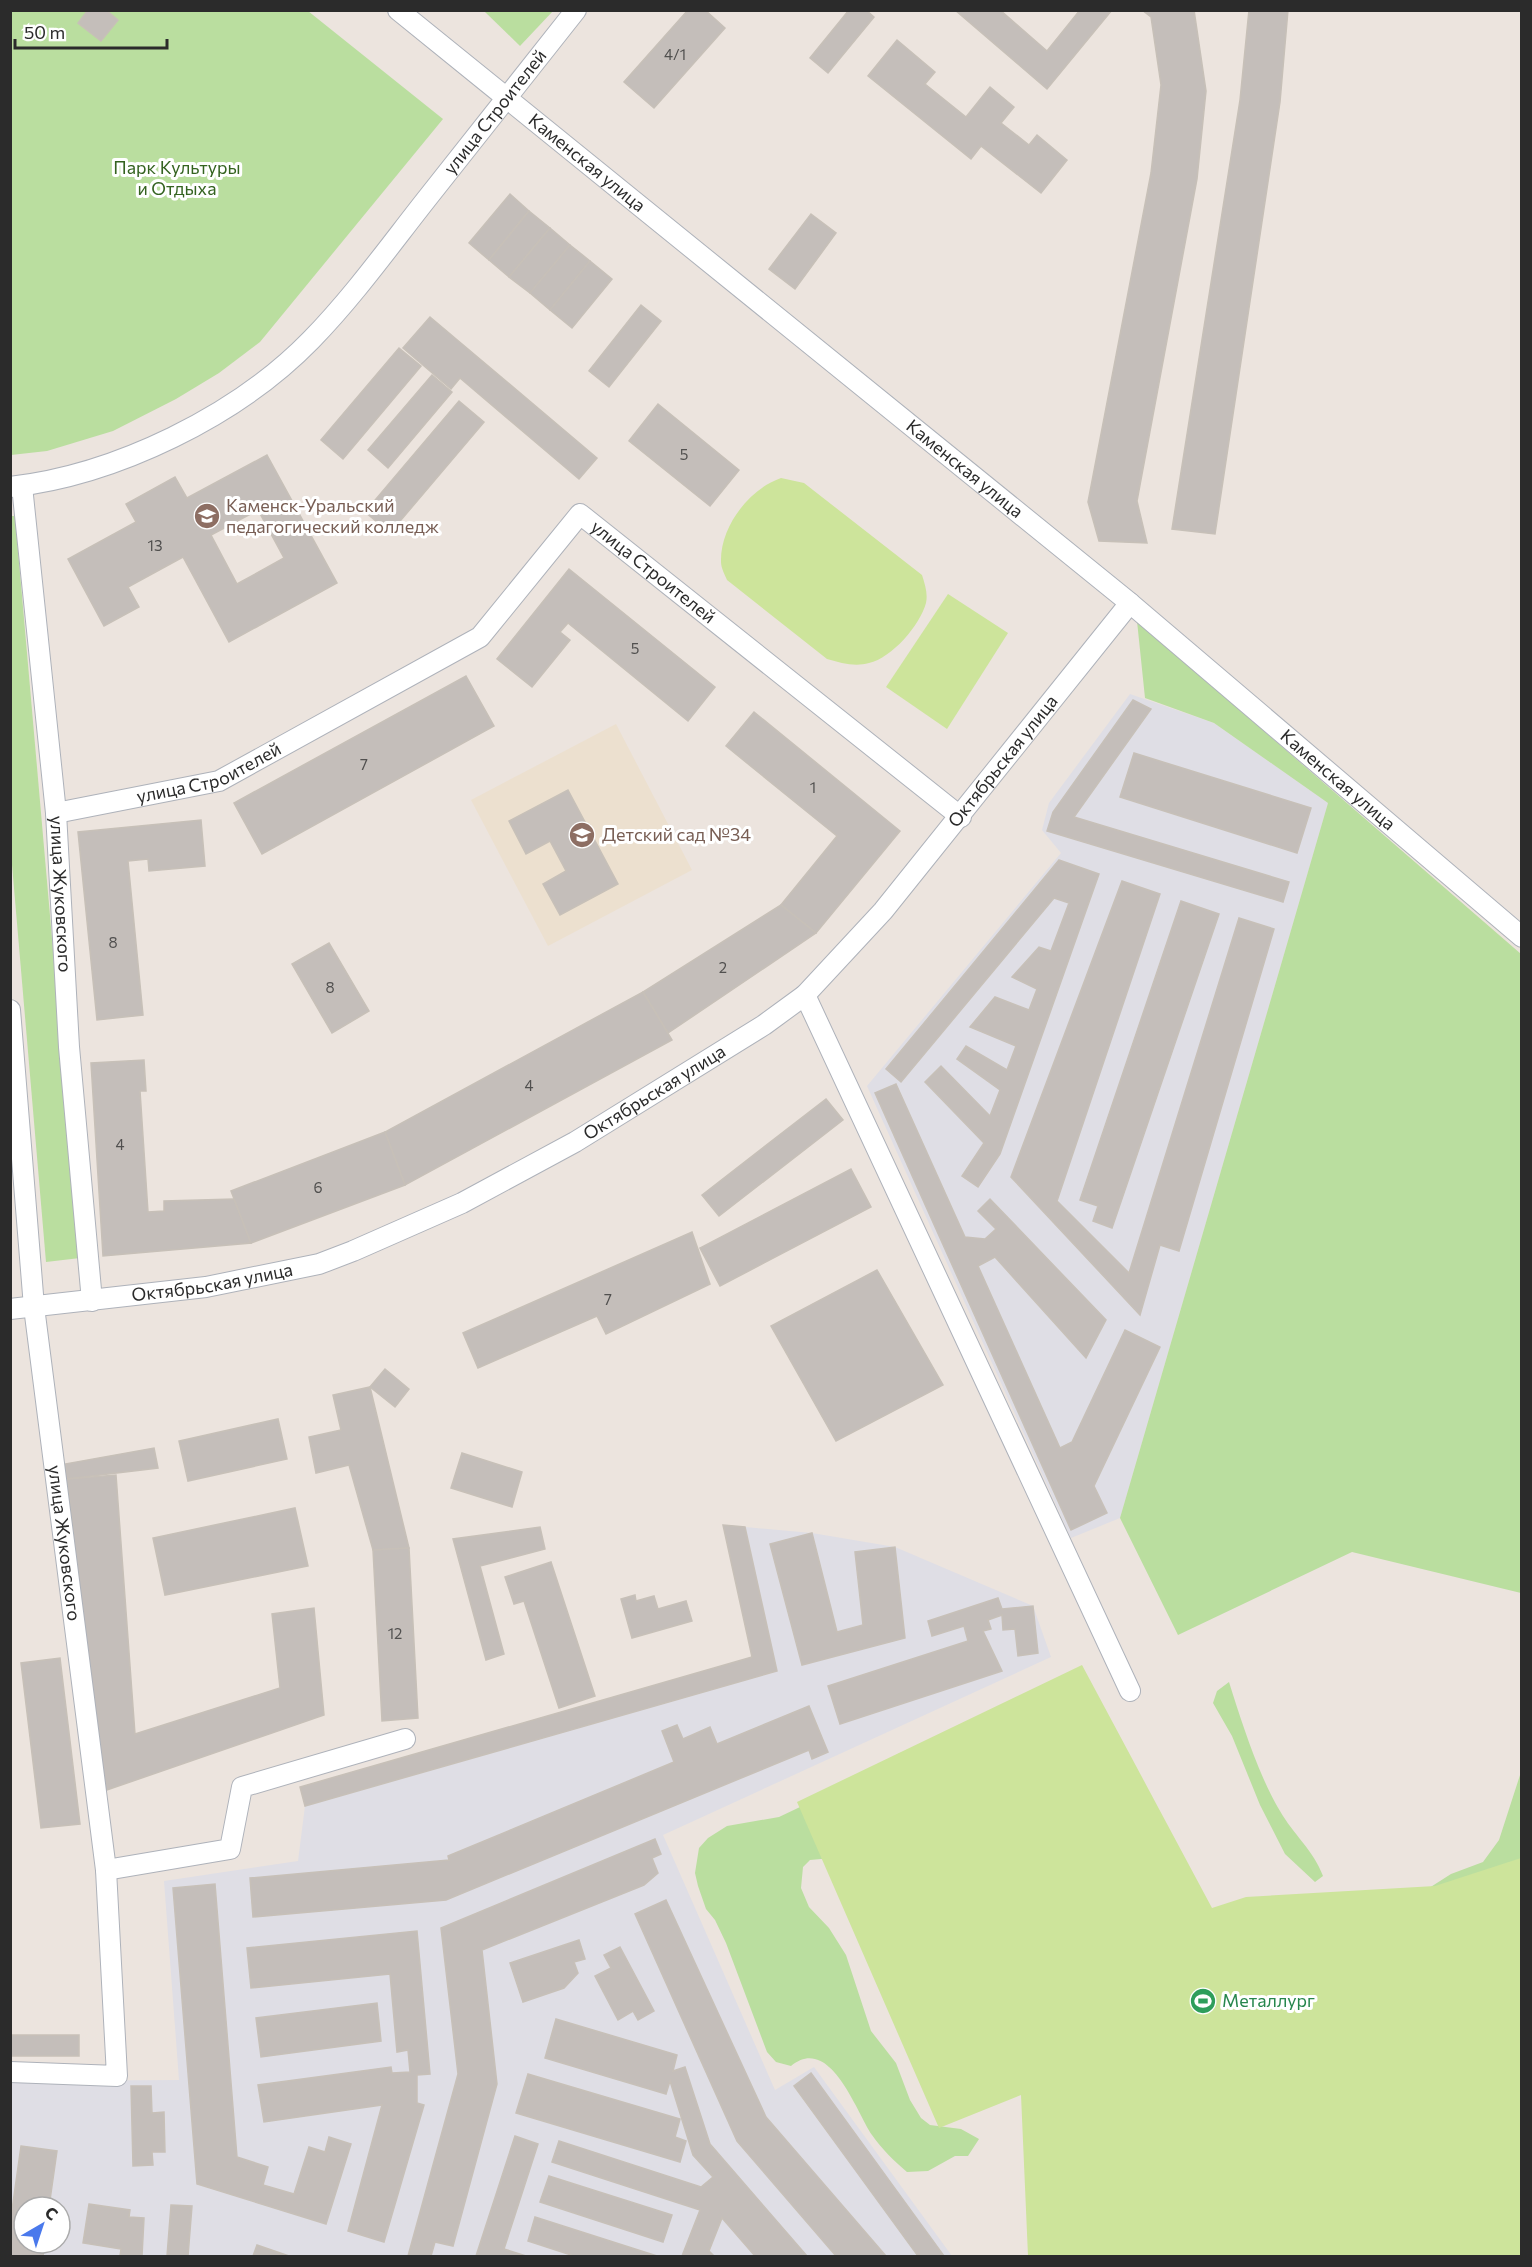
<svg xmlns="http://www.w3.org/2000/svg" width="1532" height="2267" font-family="Commissioner,sans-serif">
<rect width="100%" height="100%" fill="#ece4de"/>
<g fill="#dfdee5" fill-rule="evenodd">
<polygon points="1130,694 1214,723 1328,803 1120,1518 1071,1538 867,1086 1061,853 1042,830 1049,803"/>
<path d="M 723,1525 L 812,1533 L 895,1547 L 1033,1606 L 1051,1657 L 663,1835 L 775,2090 L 814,2067 L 952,2256 L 11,2256 L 10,2081 L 179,2080 L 164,1881 L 298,1861 L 305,1806 L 300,1787 L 752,1657 ZM 24,2207 L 60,2207 L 60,2243 L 24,2243 Z"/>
</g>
<polygon fill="#ece0cf" points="616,724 692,870 548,946 471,800"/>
<g fill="#bade9f">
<polygon points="10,11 308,11 443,119 260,342 219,373 176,399 113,431 47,451 11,455"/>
<polygon points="484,11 553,11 520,46"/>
<polygon points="10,516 15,516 80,1258 46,1262 11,853"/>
<polygon points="1137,621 1521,954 1521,1593 1352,1552 1178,1635 1120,1518 1328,803 1214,723 1145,698"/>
<path d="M 1229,1682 C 1241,1720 1259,1777 1280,1811 C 1293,1834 1314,1851 1323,1876 L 1315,1882 L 1285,1854 L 1260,1805 L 1232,1736 L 1213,1703 L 1217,1691 Z"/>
<path d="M 951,1732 L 832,1858 L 810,1860 L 803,1867 L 801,1888 L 809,1907 L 829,1928 L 846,1955 L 871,2031 L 896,2063 L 910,2100 L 921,2118 L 930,2125 L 961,2129 L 979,2139 L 968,2156 L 955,2156 L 928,2171 L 907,2172 C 894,2161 882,2149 872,2135 C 856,2111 830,2034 791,2066 L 776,2062 L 767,2052 L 726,1943 L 715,1920 L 706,1909 L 698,1886 L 695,1873 L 699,1848 L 708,1838 L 727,1826 L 779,1817 L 859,1779 L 898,1754 Z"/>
<polygon points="1521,1772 1521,1897 1404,1904 1451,1874 1483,1862 1499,1840"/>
</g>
<g fill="#cde49b">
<path d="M 781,478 L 804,483 L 922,575 C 925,585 928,593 926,603 C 920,625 892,658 869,663 C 855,667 841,663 827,659 L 727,580 C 725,575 721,568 721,562 C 720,527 749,489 781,478 Z"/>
<polygon points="948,594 1008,633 947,729 886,687"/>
<polygon points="1082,1665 1212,1908 1246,1897 1435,1886 1521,1858 1521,2256 1028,2256 1021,2095 939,2128 797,1802"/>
</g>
<g fill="#c4beba" stroke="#c7c0b8" stroke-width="1.5" fill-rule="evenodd">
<polygon points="88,10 106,10 118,20 101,41 78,23"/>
<polygon points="688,10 705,10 725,28 654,108 624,82"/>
<polygon points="849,10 866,10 874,17 828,73 810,58"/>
<polygon points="955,10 1000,10 1047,51 1080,10 1112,10 1047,89"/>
<polygon points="1142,10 1194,10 1206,91 1197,179 1137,501 1147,543 1099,541 1088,502 1151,173 1161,85 1151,17"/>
<polygon points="1249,10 1288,10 1280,102 1215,534 1172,529 1240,100"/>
<polygon points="897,40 935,72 925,84 966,117 990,87 1014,107 1001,123 1029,145 1037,135 1067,160 1041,193 981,146 971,159 868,76"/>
<polygon points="510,194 529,211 489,260 469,243"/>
<polygon points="529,211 550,228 509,277 489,260"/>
<polygon points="811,214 836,233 795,289 769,269"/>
<polygon points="550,228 570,245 530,293 509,277"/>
<polygon points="570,245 590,261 550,310 530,293"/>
<polygon points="590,261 612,279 572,328 550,310"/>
<polygon points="641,305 661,321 609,387 589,371"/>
<polygon points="430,317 597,458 579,479 460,378 451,389 403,348"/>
<polygon points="399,348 421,366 343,459 321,440"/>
<polygon points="432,375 452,392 388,468 368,450"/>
<polygon points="459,401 484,422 390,533 365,512"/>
<polygon points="658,404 739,470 710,506 629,441"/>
<path d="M 267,455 L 337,583 L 229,642 L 183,557 L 128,587 L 139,607 L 104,626 L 68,559 L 136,522 L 126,504 L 175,477 L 187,498 ZM 258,510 L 284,558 L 237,584 L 211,535 Z"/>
<polygon points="569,569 715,687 688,721 568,623 560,632 570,640 532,687 497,659"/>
<polygon points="466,676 494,726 262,854 234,803"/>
<polygon points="1133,700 1151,709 1074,817 1289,882 1283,902 1047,831 1053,812"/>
<polygon points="754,712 900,831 816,933 781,905 837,836 726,746"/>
<polygon points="1134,753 1311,808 1297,853 1120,797"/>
<polygon points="568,790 618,884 560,915 543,884 566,871 550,841 526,854 509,821"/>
<polygon points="201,820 205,866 149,871 148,859 128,861 143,1015 97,1020 78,832"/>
<polygon points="1059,860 1099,874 1000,1154 978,1187 962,1176 984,1143 925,1082 941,1066 990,1116 1000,1090 957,1059 966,1046 1007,1070 1016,1046 970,1027 995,997 1029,1010 1037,989 1012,977 1039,947 1051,951 1069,903 1054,898 901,1082 886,1069"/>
<polygon points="1122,881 1160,894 1057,1201 1129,1273 1239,918 1274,929 1179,1251 1160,1245 1140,1315 1011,1177"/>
<polygon points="1181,901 1219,914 1112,1228 1093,1221 1098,1206 1080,1200"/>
<polygon points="781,905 816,933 668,1033 643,992"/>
<polygon points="329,943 369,1011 332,1033 292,964"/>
<polygon points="643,992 672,1040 405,1185 385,1132"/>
<polygon points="144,1060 146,1091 140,1091 148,1212 164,1211 164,1201 234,1199 251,1243 103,1256 91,1063"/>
<polygon points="896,1084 965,1237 985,1239 996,1229 978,1211 990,1199 1106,1320 1086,1358 995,1257 978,1266 1060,1448 1072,1442 1125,1330 1160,1347 1094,1486 1107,1513 1071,1530 875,1093"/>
<polygon points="826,1099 843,1120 719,1216 702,1195"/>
<polygon points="385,1132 405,1185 251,1243 231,1191"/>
<polygon points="851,1169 871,1207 720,1286 700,1248"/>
<polygon points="692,1232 710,1284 606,1334 597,1316 478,1368 463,1333"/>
<polygon points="877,1270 943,1385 836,1441 771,1326"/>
<polygon points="385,1369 409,1389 395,1407 370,1387"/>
<polygon points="370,1387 409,1548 373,1550 349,1465 316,1473 309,1437 341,1430 333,1395"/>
<polygon points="278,1419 287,1459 188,1481 179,1441"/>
<polygon points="154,1448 158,1468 67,1479 65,1464"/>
<polygon points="462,1453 522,1472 512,1507 451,1488"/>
<polygon points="116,1475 135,1734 280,1688 272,1614 314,1608 324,1715 104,1791 67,1479"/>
<polygon points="295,1508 308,1566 165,1595 153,1538"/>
<polygon points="723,1525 745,1527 777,1671 305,1806 300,1787 752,1657"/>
<polygon points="540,1527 545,1549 480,1566 504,1654 486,1660 453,1539"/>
<polygon points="812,1533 837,1632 863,1625 855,1552 895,1547 905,1638 802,1665 770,1544"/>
<polygon points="409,1548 418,1718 382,1721 373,1550"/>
<polygon points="551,1562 595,1696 559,1708 524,1601 514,1604 505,1577"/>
<polygon points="635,1595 636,1601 654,1596 658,1609 686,1601 692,1621 632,1638 621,1599"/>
<polygon points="998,1598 1002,1609 1033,1606 1038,1653 1018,1656 1015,1629 1003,1630 1002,1615 988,1620 991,1629 983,1631 1002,1671 840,1724 828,1686 968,1641 964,1626 932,1636 928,1621"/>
<polygon points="60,1658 80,1824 41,1828 21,1663"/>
<polygon points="809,1706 828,1752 812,1759 809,1750 446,1900 253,1917 250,1878 449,1860 448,1856 674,1762 662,1731 677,1725 683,1739 710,1727 717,1744"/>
<polygon points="655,1839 661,1854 652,1858 658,1873 644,1885 482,1950 497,2084 453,2246 435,2242 431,2256 408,2256 458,2074 441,1928"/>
<polygon points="215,1884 237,2157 268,2167 263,2185 294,2194 309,2147 325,2152 329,2137 351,2144 326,2224 197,2184 173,1888"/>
<polygon points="666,1900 766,2117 886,2256 836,2256 737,2141 635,1914"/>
<polygon points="417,1931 430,2074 417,2075 417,2103 424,2105 384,2242 348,2231 382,2105 264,2122 258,2085 391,2067 392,2073 410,2072 408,2050 397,2052 390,1974 251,1988 247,1948"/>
<polygon points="579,1940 585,1959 574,1962 578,1973 564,1988 523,2002 510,1963"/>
<polygon points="620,1947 654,2011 638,2020 633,2011 618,2020 595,1976 611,1968 604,1955"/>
<polygon points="377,2003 381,2041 261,2057 256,2018"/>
<polygon points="556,2019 677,2055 673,2071 685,2067 710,2144 807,2256 755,2256 722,2218 709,2251 714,2256 682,2256 700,2210 552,2162 559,2141 701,2187 713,2177 693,2155 670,2081 666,2094 545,2058"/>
<rect x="10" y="2035" width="69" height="21"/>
<polygon points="811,2073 944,2256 918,2256 794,2086"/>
<polygon points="528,2074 680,2119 675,2137 686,2141 680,2162 516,2113"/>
<polygon points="131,2086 151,2086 152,2113 164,2112 165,2152 152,2152 153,2165 133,2166"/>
<polygon points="515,2136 538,2144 504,2249 526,2256 476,2256"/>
<polygon points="21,2146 57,2151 49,2207 24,2207 24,2243 45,2243 43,2256 10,2256 10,2224"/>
<polygon points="549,2176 672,2215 663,2242 540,2202"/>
<polygon points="89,2204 130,2210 129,2217 144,2218 142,2256 120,2256 121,2249 83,2243"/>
<polygon points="171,2205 192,2206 188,2256 167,2256"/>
<polygon points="535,2217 657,2256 574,2256 528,2241"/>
<polygon points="257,2245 289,2256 253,2256"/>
</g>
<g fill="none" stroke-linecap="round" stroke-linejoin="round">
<g stroke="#aeb2ba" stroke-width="22">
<g id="minor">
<path id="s1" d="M 398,10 L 1130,603 L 1522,937"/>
<path id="s2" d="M 22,486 L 56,813 L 69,1047 L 92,1301"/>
<path id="s3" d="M 10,487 C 116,475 237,416 311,340 C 354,296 391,244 429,196 C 478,134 527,72 576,10"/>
<path id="s4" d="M 56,813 L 219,781 L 480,637 L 580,514 L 961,817"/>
<polyline points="805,995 1130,1691"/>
<path id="s5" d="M 10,1010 L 34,1307 L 106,1870 L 117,2076 L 10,2072"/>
<path id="s6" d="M 10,1309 L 206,1287 L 319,1264 L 353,1251 L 462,1203 L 575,1142 L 764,1025 L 805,995 L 883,911 L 1130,603"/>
<polyline points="106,1870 230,1849 242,1787 405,1739"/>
</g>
</g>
<use href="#minor" stroke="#fff" stroke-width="20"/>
</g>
<defs>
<g id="university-disc" transform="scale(1.35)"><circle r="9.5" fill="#8d6e63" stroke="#fff"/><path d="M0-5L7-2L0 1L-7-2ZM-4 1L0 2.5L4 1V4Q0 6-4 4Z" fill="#fff"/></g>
<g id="school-disc" transform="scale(1.35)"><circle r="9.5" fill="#8d6e63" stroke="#fff"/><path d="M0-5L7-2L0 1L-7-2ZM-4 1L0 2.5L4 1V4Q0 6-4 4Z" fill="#fff"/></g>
<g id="stadium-disc" transform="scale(1.35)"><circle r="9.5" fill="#2e9e5b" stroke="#fff"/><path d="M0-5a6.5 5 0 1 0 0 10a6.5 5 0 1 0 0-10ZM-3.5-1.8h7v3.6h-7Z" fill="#fff"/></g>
</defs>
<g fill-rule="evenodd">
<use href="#university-disc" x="207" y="516"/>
<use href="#school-disc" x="582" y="835"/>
<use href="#stadium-disc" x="1203" y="2001"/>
</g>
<g text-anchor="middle" stroke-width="6" stroke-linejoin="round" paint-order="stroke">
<g font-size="15" fill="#51504f">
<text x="675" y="60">4/1</text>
<text x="684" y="460">5</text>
<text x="155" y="551">13</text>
<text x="635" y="654">5</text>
<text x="364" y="770">7</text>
<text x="813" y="793">1</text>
<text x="113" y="948">8</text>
<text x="723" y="973">2</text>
<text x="330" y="993">8</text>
<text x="529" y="1091">4</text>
<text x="120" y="1150">4</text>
<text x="318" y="1193">6</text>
<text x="608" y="1305">7</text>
<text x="395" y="1639">12</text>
</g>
<g font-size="18" fill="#2b2b2b" stroke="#fff">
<text dy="6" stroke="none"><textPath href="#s3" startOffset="634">улица Строителей</textPath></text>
<text dy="6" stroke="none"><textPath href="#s1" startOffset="243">Каменская улица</textPath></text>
<text dy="6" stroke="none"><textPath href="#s1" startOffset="729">Каменская улица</textPath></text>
<text dy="6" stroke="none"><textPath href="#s4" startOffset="716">улица Строителей</textPath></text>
<text dy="6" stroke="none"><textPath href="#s6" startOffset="1176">Октябрьская улица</textPath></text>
<text dy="6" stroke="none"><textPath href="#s4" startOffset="159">улица Строителей</textPath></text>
<text dy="6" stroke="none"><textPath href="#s1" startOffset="1215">Каменская улица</textPath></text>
<text dy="6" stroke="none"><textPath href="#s2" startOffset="410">улица Жуковского</textPath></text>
<text dy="6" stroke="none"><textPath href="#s6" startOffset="690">Октябрьская улица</textPath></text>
<text dy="6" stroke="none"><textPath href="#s6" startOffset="204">Октябрьская улица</textPath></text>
<text dy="6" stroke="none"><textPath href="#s5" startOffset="536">улица Жуковского</textPath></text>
</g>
<g font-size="18" fill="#346320" stroke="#fff">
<text x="177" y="174">Парк Культуры<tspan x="177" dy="21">и Отдыха</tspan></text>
</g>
<g font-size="18" fill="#785e54" stroke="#fff" text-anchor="start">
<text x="226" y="512">Каменск-Уральский<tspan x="226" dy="21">педагогический колледж</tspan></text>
<text x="602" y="841">Детский сад №34</text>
</g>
<g font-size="18" fill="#27864d" stroke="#fff" text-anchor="start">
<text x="1222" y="2007">Металлург</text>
</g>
</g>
<rect width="1532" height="2267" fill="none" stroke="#2b2b2b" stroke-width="24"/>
<g transform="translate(42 2225) rotate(39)"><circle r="28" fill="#ffffff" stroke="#aaaaaa" stroke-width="1.5"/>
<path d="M0-4.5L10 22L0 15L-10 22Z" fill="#4a79ec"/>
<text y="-9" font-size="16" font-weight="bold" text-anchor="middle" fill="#2b2b2b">С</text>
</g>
<path d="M15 39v9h152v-9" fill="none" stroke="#2b2b2b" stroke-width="3"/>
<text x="24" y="39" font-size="18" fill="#2b2b2b" stroke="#ffffff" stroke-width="4.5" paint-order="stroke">50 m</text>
</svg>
